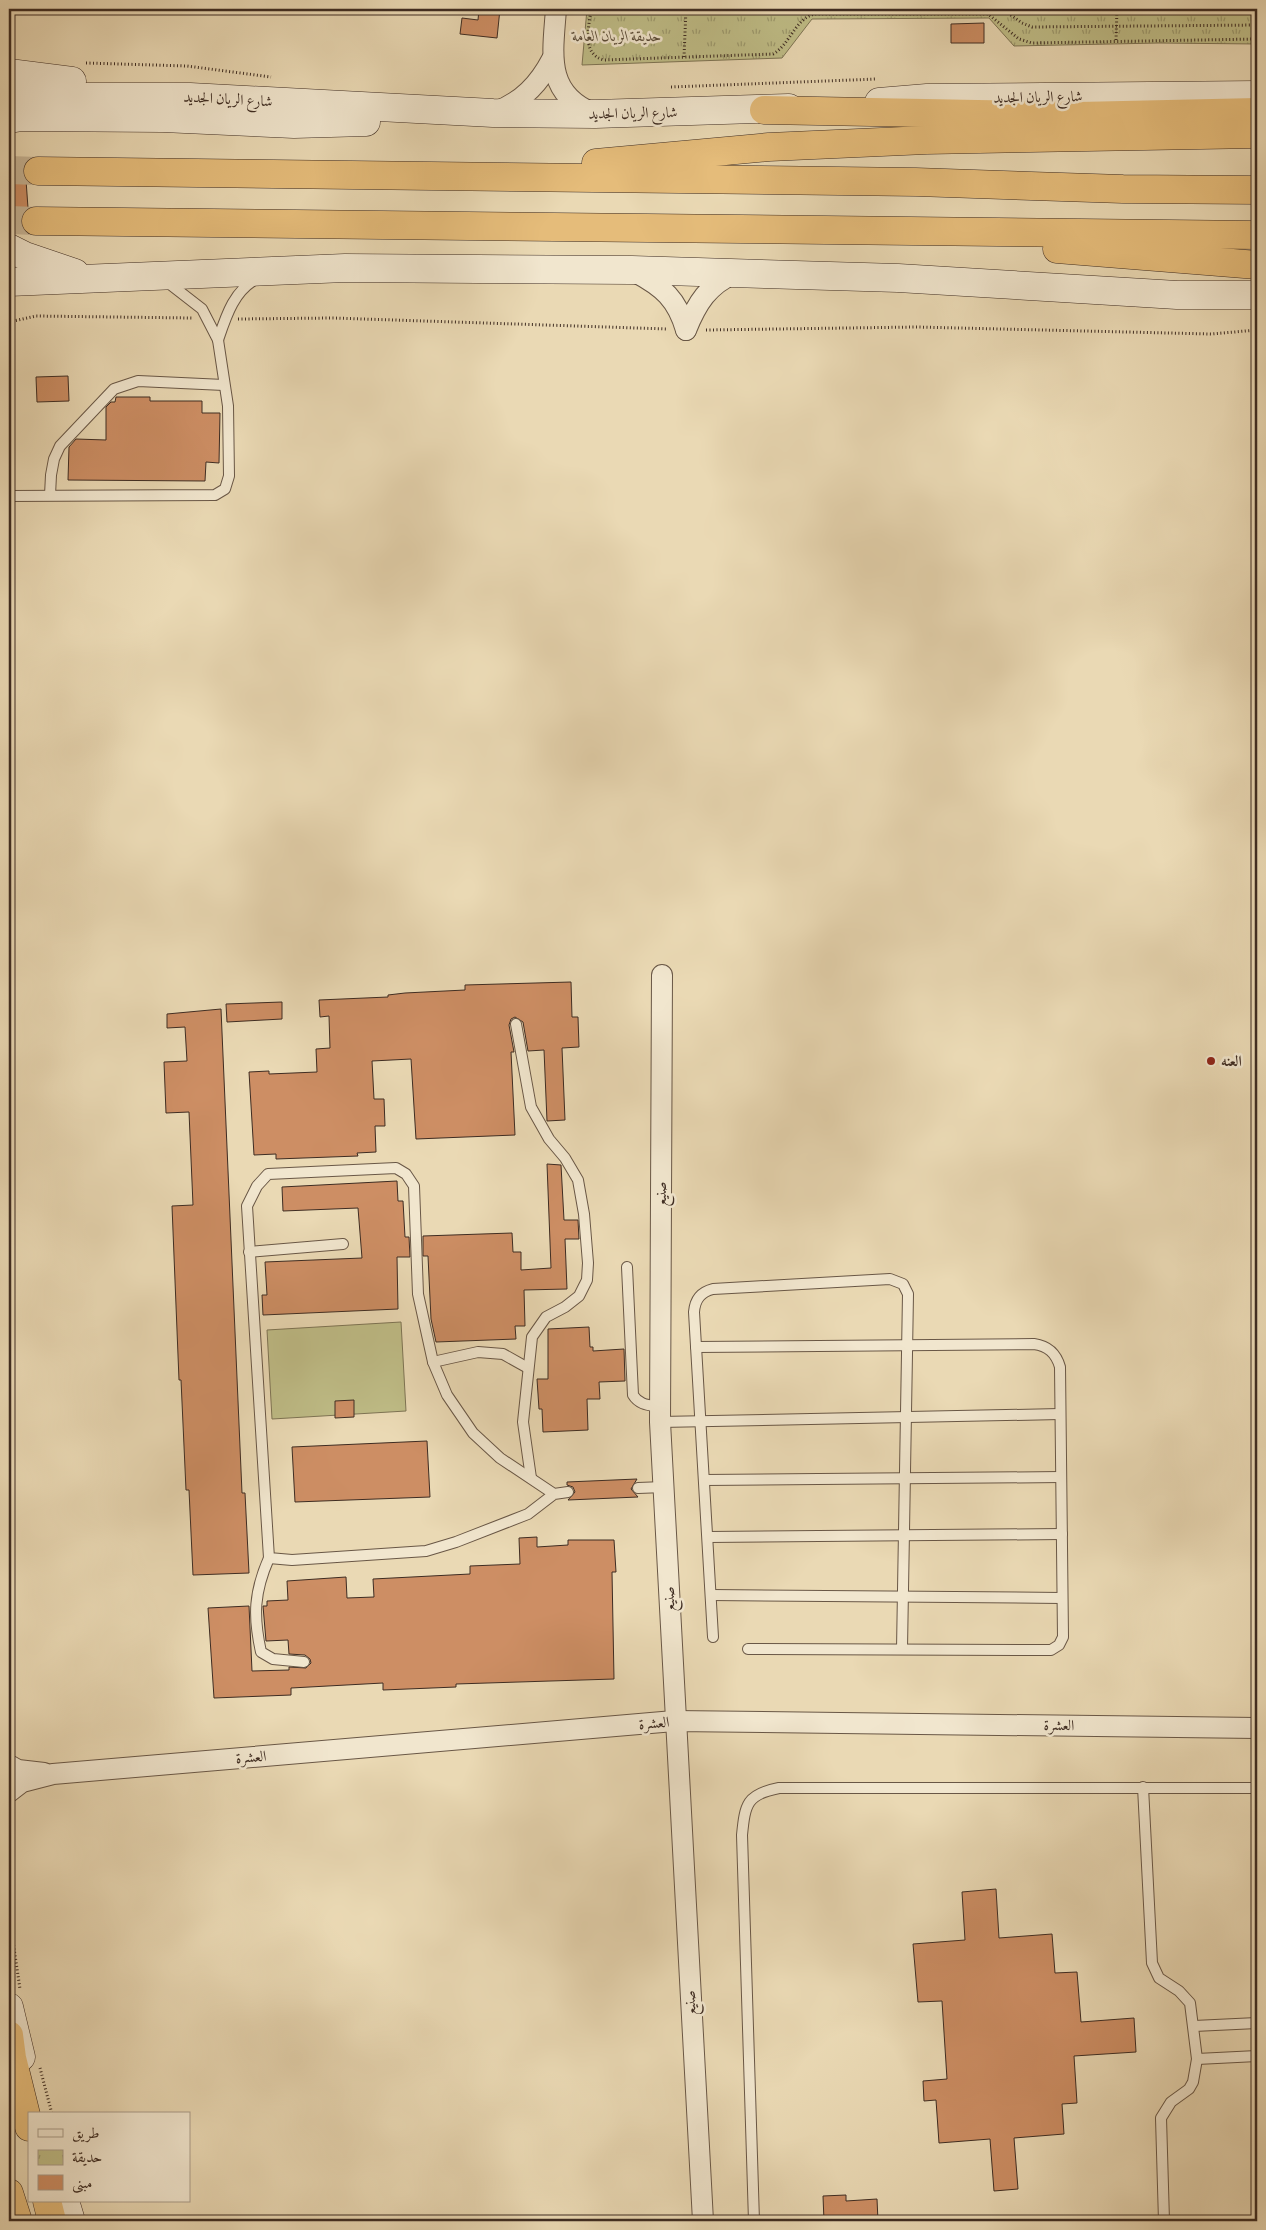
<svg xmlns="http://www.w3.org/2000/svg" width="1266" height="2230" font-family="Alegreya,Amiri,serif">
<defs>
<pattern id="park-tufts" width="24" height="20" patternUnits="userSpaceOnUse" patternTransform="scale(1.25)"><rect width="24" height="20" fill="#bfbd87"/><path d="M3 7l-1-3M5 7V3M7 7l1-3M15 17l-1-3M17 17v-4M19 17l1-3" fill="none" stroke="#9d9a6e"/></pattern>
</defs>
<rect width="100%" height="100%" fill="#ead9b4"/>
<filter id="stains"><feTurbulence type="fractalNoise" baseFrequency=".004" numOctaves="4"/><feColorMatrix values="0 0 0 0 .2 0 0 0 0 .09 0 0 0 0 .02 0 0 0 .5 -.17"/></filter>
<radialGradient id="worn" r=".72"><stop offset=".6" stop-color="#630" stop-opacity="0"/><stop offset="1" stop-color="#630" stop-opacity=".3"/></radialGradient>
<polygon fill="url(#park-tufts)" stroke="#7e7454" points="587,9 1257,9 1257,44 1159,43 1014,46 989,18 812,19 782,58 582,65"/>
<polygon fill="#bfbd87" stroke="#7e7454" points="401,1322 406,1411 272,1419 267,1330"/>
<g fill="#cd8e64" stroke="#3e2c22">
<polygon points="479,9 500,9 497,38 460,34 462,18 478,20"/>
<polygon points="984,23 984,43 951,43 951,24"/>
<polygon points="26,180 28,208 23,213 20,220 23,230 9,230 9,181"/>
<polygon points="68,376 69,401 37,402 36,377"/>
<polygon points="116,397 150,397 150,401 202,401 202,413 220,413 219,463 206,462 205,481 68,480 69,447 76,439 106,440 106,407 111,402 115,402"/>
<polygon points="571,982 572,1017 578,1017 579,1047 562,1048 565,1120 547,1121 544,1050 528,1051 523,1022 515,1017 511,1019 509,1025 514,1052 511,1052 515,1135 416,1139 411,1059 372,1061 374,1099 384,1099 385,1126 375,1126 376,1152 357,1153 358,1156 276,1159 276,1154 254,1155 249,1072 269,1071 269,1074 317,1072 316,1049 330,1048 329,1016 320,1017 319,1000 388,997 388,995 405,993 465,990 465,985"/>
<polygon points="282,1002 282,1019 227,1022 226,1004"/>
<polygon points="221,1009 242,1493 245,1493 249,1573 193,1575 189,1490 186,1490 181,1380 179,1380 172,1206 193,1205 189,1112 166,1113 164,1062 187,1061 185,1027 167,1028 167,1014"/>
<polygon points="547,1164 561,1165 564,1220 578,1220 579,1239 565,1239 567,1289 524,1290 525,1326 515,1326 516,1339 436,1342 431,1319 428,1256 423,1256 423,1236 512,1233 513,1252 521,1252 521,1270 551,1268"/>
<polygon points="397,1181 398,1201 403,1201 405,1237 409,1237 410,1257 397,1257 398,1309 263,1315 262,1295 267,1295 265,1262 362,1258 358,1208 283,1211 282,1187"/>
<polygon points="589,1327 590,1347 593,1347 593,1351 624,1349 625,1381 599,1382 600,1399 587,1399 588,1430 543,1432 542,1409 539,1409 537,1379 548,1379 548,1329"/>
<polygon points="354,1400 354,1417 335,1418 335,1401"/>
<polygon points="427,1441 430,1497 295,1502 292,1447"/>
<polygon points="637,1479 631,1489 638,1497 568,1500 575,1492 573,1487 567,1485 567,1482"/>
<polygon points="537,1537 537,1547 568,1545 568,1540 614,1540 616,1572 612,1572 614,1679 456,1684 456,1687 383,1690 383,1683 291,1688 291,1695 214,1698 208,1608 249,1606 252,1671 289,1670 289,1667 306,1668 311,1663 310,1659 305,1655 289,1654 288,1640 266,1641 263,1606 267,1606 267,1601 288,1600 287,1581 346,1577 347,1598 374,1597 373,1579 470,1574 470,1566 520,1564 519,1538"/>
<polygon points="996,1889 999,1938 1052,1934 1055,1973 1077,1972 1081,2022 1134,2018 1136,2052 1074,2056 1077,2103 1062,2104 1064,2134 1014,2138 1018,2189 994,2191 990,2139 939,2143 936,2100 924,2101 923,2081 947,2079 942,2001 918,2002 913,1944 965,1940 962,1892"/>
<polygon points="846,2195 846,2201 877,2199 878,2221 824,2221 823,2196"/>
</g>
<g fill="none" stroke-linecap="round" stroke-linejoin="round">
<g stroke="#c8b697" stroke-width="28" stroke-dasharray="28 14" stroke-linecap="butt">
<polyline points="9,170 38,171"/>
<polyline points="9,220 36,221"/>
</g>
<g stroke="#695746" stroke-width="12">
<g id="lane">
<path d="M 218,340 C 226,316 234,290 258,278"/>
<polyline points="50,495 51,475 54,459 60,446 114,389 138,381 224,385"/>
<polyline points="9,496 215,495 225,489 229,476 228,406 218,340 202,309 166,281"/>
<polyline points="516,1024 531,1107 549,1139 565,1158 578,1180 584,1214 588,1263 587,1280 579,1296 565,1307 546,1317 532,1337 523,1422 531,1478"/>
<polyline points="249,1252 343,1244"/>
<path d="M 627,1267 L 633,1395 C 639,1405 649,1405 660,1407"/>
<path d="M 696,1347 L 1034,1344 C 1048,1346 1056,1353 1060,1367 L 1063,1637 L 1059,1645 L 1051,1650 L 748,1649"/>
<polyline points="433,1362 478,1352 503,1354 528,1368"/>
<polyline points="660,1422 1060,1414"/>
<polyline points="704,1480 1061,1477"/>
<polyline points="638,1488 664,1487"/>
<polyline points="554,1494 500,1458 473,1433 447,1395 433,1362 418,1294 414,1186 406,1174 396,1168 268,1174 257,1186 247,1206 269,1558 292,1560 426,1551 456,1542 528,1514 554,1494 568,1492"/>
<polyline points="708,1537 1062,1534"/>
<path d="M 269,1558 C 254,1592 253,1616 261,1652 L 273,1659 L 304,1662"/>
<polyline points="711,1595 1062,1598"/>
<path d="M 713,1637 L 694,1312 C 695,1299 701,1292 713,1289 L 890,1279 L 903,1284 L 908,1294 L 902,1649"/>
<polyline points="1143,1787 1152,1963 1159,1978 1179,1991 1190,2003 1197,2059 1193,2082 1189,2089 1171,2102 1161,2118 1164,2221"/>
<polyline points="1194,2026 1257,2023"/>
<polyline points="1197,2059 1257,2056"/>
<path d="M 754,2221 L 742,1835 C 745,1804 747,1794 779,1788 L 1257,1788"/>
</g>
</g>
<g stroke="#695746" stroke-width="22">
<g id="street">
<path d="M 556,9 C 553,52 544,93 593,113"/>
<path d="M 495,112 C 522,102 539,84 552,59"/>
<path d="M 635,272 C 663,287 677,299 686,330"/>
<path d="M 686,330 C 697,303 708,285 735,273"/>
<polyline points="662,975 660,1422 703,2221"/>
<polyline points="9,1765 18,1770 44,1773"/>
<polyline points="9,1792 22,1782 53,1774 674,1721 1257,1728"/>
</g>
</g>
<g stroke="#3e2c22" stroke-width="29">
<g id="secondary">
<polyline points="9,73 72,81"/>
<polyline points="9,97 190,97 493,113 595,114 789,108"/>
<polyline points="879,102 927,98 1257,95"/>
<polyline points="9,119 22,117 163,118 294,124 366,122"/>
<polyline points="9,248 25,256 75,273"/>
<polyline points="9,282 345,268 632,270 898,278 1177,295 1257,295"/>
<polyline points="9,2007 21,2057"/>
<polyline points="65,2201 71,2221"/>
</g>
</g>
<g stroke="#3e2c22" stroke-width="29">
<g id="highway">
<polyline points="764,110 1079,116 1257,112"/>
<polyline points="596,163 769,147 926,140 1257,134"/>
<polyline points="38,171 916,182 1123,189 1257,190"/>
<polyline points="36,221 1257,235"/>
<polyline points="1057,249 1257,265"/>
<polyline points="9,2035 12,2058 29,2127"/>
<polyline points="9,2193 18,2221"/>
<polyline points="47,2201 52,2221"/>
</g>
</g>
<g stroke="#3e2c22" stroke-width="3" stroke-dasharray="1 2.5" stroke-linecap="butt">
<path d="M 591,9 C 589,27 581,54 604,60 L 773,54 C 790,45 795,18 815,14 L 988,14 L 1019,39 L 1032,43 L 1257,39"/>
<polyline points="655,9 707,9"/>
<polyline points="1002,9 1022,23 1032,27 1257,25"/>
<polyline points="1034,9 1155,9"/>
<polyline points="1116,40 1117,9"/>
<polyline points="684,57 686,9"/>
<polyline points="86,63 187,66 271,77"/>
<polyline points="671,87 877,79"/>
<polyline points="238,319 333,318 667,329"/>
<polyline points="9,322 36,316 192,318"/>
<polyline points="706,330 917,327 1211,334 1257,330"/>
<polyline points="9,1914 20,1989"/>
<polyline points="40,2068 52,2114"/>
</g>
<use href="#lane" stroke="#f1e6ce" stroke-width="10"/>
<use href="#street" stroke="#f1e6ce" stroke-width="20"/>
<use href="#secondary" stroke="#f1e6ce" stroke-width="28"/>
<use href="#highway" stroke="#e5bc7a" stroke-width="28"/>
</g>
<circle fill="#8f2418" stroke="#f1e6ce" stroke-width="2" cx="1211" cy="1061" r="5"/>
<g text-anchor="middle" stroke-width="5" stroke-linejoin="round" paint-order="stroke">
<g font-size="15" font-style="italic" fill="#584936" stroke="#f1e6ce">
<text x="617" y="41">حديقة الريان العامة</text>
</g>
<g font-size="15" fill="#3e2c22" stroke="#f1e6ce">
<text transform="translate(1038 97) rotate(-1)" y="5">شارع الريان الجديد</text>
<text transform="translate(228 99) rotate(3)" y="5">شارع الريان الجديد</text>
<text transform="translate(633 113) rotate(-1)" y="5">شارع الريان الجديد</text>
<text transform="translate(661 1194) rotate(-90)" y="5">صنيع</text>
<text transform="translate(669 1599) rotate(-92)" y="5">صنيع</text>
<text transform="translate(654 1723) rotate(-5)" y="5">العشرة</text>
<text transform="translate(1059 1725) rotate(1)" y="5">العشرة</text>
<text transform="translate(251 1757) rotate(-5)" y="5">العشرة</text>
<text transform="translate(690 2003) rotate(-93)" y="5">صنيع</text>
</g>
<g font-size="15" font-weight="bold" fill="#3e2c22" stroke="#f1e6ce" text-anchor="start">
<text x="1221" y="1066">العنه</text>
</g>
</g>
<rect width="1266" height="2230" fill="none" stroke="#ead9b4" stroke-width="30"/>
<rect x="10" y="10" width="1246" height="2210" fill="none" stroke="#3e2c22" stroke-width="2.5"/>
<rect x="15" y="15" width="1236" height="2200" fill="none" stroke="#3e2c22"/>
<rect x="28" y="2112" width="162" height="90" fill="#f1e6ce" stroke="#a99c89"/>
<rect x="38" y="2129" width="25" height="8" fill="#f1e6ce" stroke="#a99c89"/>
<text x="72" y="2138" font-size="15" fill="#3e2c22">طريق</text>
<rect x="38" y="2150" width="25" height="15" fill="url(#park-tufts)" stroke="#a99c89"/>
<text x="72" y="2162" font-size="15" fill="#3e2c22">حديقة</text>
<rect x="38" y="2175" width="25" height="15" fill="#cd8e64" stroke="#a99c89"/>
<text x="72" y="2188" font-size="15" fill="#3e2c22">مبنى</text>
<rect width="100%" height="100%" filter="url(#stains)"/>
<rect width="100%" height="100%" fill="url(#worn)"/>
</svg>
